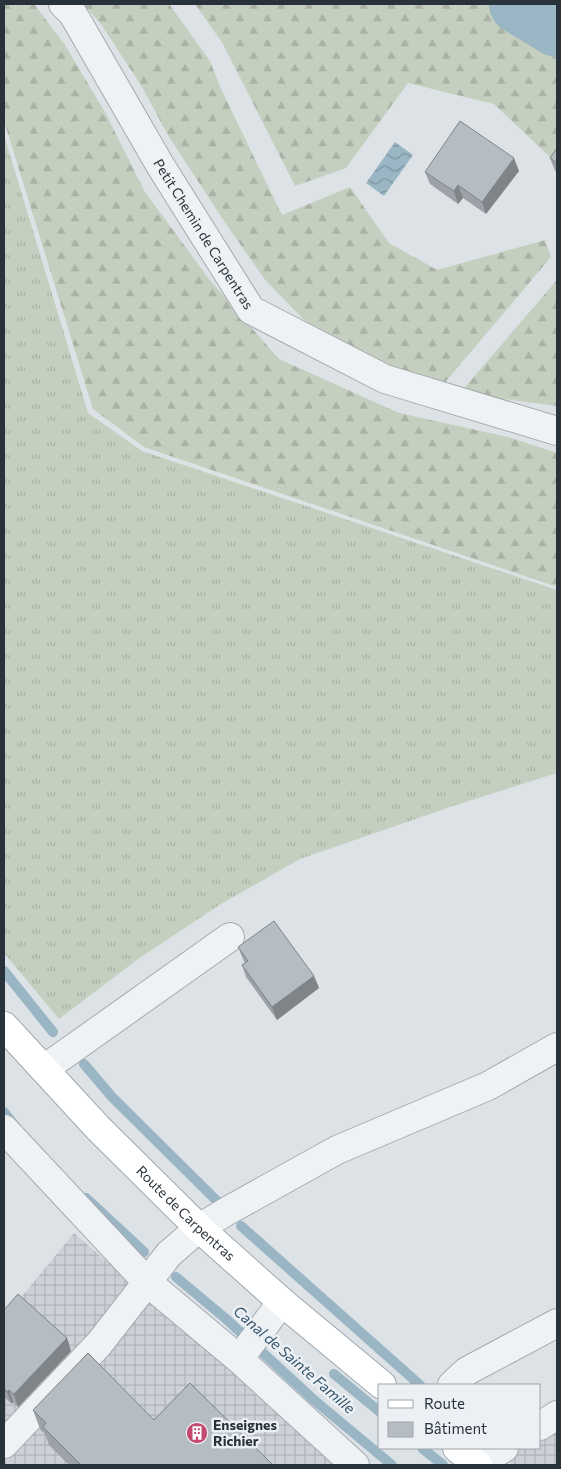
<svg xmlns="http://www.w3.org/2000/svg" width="561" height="1469" font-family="Commissioner,sans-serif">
<defs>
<pattern id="industrial-grid" width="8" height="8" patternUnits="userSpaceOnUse" patternTransform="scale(1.25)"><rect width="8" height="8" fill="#cbd1d7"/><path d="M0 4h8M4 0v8" fill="none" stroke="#aeb4b9"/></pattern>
<pattern id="grass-tufts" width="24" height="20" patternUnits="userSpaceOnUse" patternTransform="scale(1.25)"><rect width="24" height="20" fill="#c5cfbf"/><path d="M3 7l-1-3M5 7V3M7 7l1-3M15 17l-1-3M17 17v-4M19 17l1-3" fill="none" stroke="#a9b2a5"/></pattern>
<pattern id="forest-firs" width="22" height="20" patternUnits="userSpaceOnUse" patternTransform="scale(1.25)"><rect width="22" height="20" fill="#c5cfbf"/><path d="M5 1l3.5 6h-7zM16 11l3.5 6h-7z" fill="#a9b2a5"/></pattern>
<pattern id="water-waves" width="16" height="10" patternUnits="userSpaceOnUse" patternTransform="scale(1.25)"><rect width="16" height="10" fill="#9ab5c4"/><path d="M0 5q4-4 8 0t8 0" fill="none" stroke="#7e94a0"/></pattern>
</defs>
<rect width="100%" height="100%" fill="#dde2e6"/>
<g fill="url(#industrial-grid)">
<polygon points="74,1233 141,1291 341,1465 4,1465 4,1318"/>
<polygon points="557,1403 557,1465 513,1465 492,1448 540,1448 540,1413"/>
</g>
<polygon fill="url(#grass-tufts)" points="4,135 88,413 142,451 557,590 557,773 453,806 300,859 221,904 138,959 59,1019 4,953"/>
<g fill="url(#forest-firs)">
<polygon points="4,4 34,4 65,45 106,114 145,192 209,279 279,359 399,413 508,437 557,453 557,587 144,447 93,409 4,121"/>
<polygon points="83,4 169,4 210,61 221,89 282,215 350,187 389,243 437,270 545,240 551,257 442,386 420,382 311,327 266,281 226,224 169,137 142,87 101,24"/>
<polygon points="195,4 555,4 535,31 557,46 557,154 552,159 494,104 408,83 346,168 295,186 223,44"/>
<polygon points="557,280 557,406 460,393"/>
</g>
<polygon fill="url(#water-waves)" points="395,142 413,155 384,196 366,183"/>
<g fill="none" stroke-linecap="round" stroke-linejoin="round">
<g stroke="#9ab5c4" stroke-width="10">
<polyline points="4,971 53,1032"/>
<polyline points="84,1064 112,1097 217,1201"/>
<polyline points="4,1112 15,1126"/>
<polyline points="86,1198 144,1252"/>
<polyline points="241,1226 420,1385"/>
<polyline points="176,1277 225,1318 314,1400 392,1465"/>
<polyline points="334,1374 380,1412"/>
<polyline points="422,1448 443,1465"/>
</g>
<polyline stroke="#9ab5c4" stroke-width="60" points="519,4 557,27"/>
<g stroke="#a3aaaf" stroke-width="30">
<g id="minor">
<path id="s1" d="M 63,4 L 73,14 L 160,165 L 251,310 L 385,379 L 557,431"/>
<polyline points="44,1069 230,937"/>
<polyline points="4,1129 147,1282 239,1359"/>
<polyline points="282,1302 239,1359 355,1465"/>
<polyline points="452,1385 467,1371 557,1323"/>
<polyline points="540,1426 557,1415"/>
<polyline points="4,1444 99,1344 169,1254 199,1228 229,1210 337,1150 488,1086 557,1047"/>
<polyline points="477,1464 504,1448"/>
</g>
</g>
<g stroke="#9da8b1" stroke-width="30">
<g id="major">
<path id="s2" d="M 4,1026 L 99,1129 L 199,1228 L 282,1302 L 382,1385"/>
<polyline points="457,1448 478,1465"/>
</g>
</g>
<use href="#minor" stroke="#eff2f4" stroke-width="28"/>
<use href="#major" stroke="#fff" stroke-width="28"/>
</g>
<g fill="#9ca2a7">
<polygon points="557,148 557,173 555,171 550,158"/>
<polygon points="519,171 486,214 463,198 458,204 430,184 425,172"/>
<polygon points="238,947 314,976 319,988 277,1020 246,977 242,965 245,963 243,959"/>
<polygon points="4,1310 67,1338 71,1351 18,1407 13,1402 12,1404 4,1397"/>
<polygon points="33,1410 154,1420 273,1465 69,1465 49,1445 45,1434 40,1429"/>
</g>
<g fill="#7f8488">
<polygon points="514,158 519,171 486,214 482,202"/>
<polygon points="458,185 463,198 458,204 454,191"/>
<polygon points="314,976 319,988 277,1020 272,1007"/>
<polygon points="67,1338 71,1351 18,1407 14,1394"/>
<polygon points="9,1390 13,1402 12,1404 7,1392"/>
</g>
<g fill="#b5bcc2" stroke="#7f8488">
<polygon points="460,121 514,158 482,202 458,185 454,191 425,172"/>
<polygon points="557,148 557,163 550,158"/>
<polygon points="274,921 314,976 272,1007 242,965 248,961 238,947"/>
<polygon points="18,1294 67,1338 14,1394 9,1390 7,1392 4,1388 4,1310"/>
<polygon points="88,1353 154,1420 190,1383 273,1465 81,1465 43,1427 46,1423 33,1410"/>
</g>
<defs>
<g id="building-disc" transform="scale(1.125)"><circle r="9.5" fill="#c4496f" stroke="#ecf0f4"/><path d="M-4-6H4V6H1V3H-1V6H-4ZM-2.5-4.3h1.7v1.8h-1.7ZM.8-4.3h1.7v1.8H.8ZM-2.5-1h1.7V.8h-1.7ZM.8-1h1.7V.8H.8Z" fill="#fff"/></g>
</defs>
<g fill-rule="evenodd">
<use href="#building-disc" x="197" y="1433"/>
</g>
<g text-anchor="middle" stroke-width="5" stroke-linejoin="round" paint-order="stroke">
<g font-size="14" fill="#28323b" stroke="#ecf0f4">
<text dy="5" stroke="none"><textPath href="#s1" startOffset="270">Petit Chemin de Carpentras</textPath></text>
<text dy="5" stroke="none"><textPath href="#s2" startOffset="261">Route de Carpentras</textPath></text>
</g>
<g font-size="14" font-weight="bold" fill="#28323b" stroke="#ecf0f4" text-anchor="start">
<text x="213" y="1430">Enseignes<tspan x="213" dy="16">Richier</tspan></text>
</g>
<g font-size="15" font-style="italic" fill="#35566c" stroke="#ecf0f4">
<text transform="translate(294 1360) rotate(41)" y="5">Canal de Sainte Famille</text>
</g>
</g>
<rect width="561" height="1469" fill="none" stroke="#28323b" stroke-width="10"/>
<rect x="378" y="1384" width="162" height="65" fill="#ecf0f4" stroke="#9ea4aa"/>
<rect x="388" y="1400" width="25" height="8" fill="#ffffff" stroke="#9ea4aa"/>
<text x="424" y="1409" font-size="15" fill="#28323b">Route</text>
<rect x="388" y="1422" width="25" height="15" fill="#b5bcc2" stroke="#9ea4aa"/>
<text x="424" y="1434" font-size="15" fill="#28323b">Bâtiment</text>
</svg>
